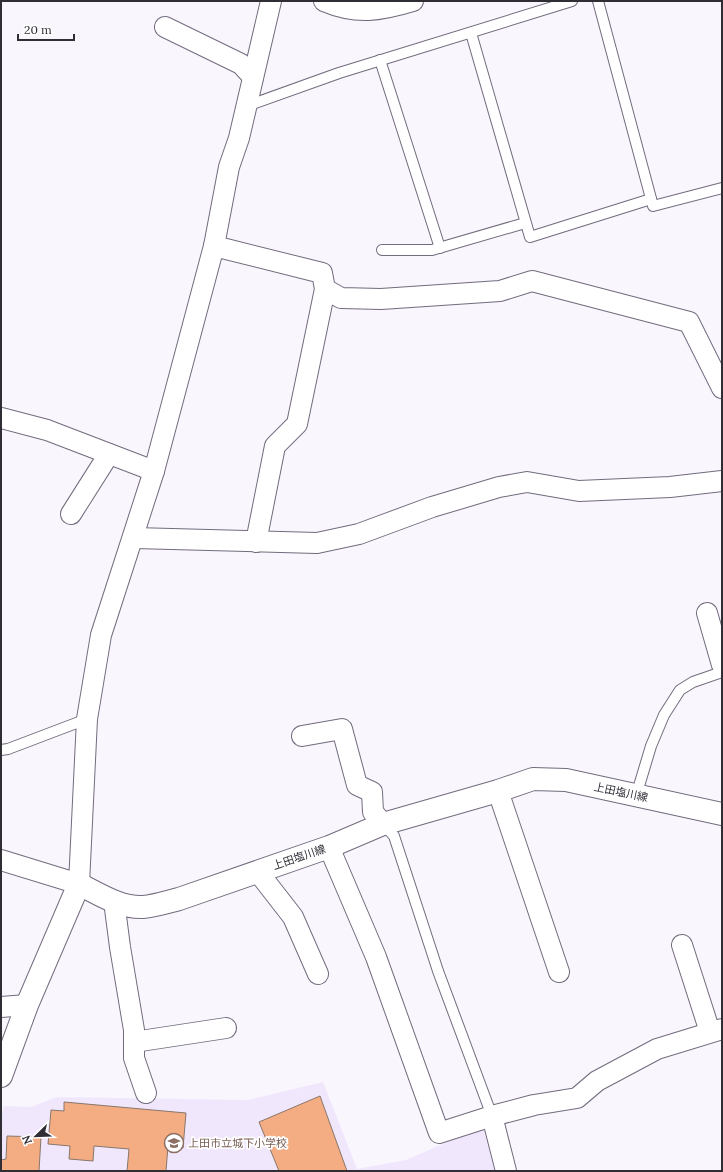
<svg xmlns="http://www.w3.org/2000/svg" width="723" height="1172" font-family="Lora,'Noto Sans JP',serif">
<rect width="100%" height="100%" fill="#f9f6fe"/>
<polygon fill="#f0e7fd" points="323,1082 357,1169 406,1160 486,1125 498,1171 1,1171 1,1116 4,1106 31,1107 57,1097 248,1100"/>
<g fill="#f4ad82" stroke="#89766b">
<polygon points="320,1096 347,1171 279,1171 259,1122"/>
<polygon points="64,1102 186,1113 183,1148 168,1146 166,1171 127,1171 129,1149 94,1146 93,1161 69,1159 70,1146 48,1144 51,1110 64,1111"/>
<polygon points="7,1136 41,1137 39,1171 1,1171 1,1160 6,1159"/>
</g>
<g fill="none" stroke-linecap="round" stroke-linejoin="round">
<g stroke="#726b7d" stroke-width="12">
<g id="lane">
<polyline points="598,1 653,206 722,188"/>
<polyline points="471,33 530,237 651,199"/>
<polyline points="380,60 440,248"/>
<polyline points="247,106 339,73 572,1"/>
<polyline points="382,250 432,250 525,223"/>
<polyline points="1,750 8,749 87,719"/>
<polyline points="636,796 651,746 664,715 680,690 693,682 722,672"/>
<polyline points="383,824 394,836 438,971 492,1116"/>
</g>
</g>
<g stroke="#726b7d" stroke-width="22">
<g id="street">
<path d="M 324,1 C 357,15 380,11 413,1"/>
<polyline points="165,27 241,64 253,77"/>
<polyline points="214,246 322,273 325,289 297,424 275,446 256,542"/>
<polyline points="325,289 341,298 381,299 500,291 532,281 689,322 722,388"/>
<polyline points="1,418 47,430 154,471"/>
<polyline points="71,514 109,454"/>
<polyline points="134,538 317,543 359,534 432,507 499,487 527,482 579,491 670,487 722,481"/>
<polyline points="707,613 722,665"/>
<polyline points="302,736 342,729 357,785 372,792 373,812 383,824"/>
<polyline points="498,791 559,972"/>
<polyline points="329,847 376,957 439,1133 492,1116 534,1105 577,1098 597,1081 657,1049 722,1029"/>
<polyline points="1,860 79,884 87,719 101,635 154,471 214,246 229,167 239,138 271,1"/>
<polyline points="258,872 293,917 318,974"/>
<polyline points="114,901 120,947 134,1030 134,1058 146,1093"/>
<polyline points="682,945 710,1032"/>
<polyline points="1,1007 27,1005"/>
<polyline points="134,1042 226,1028"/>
<polyline points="492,1116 506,1171"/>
</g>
</g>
<g stroke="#726b7d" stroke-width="24">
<path id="secondary" d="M 1,1076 L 27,1005 L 79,884 C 99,894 120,908 143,907 C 155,906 167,902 179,899 L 329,847 L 383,824 L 498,791 L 533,779 L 566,780 L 722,814"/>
</g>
<use href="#lane" stroke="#fff" stroke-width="10"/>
<use href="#street" stroke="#fff" stroke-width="20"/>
<use href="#secondary" stroke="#fff" stroke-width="22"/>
</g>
<defs>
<g id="school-ring" transform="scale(1)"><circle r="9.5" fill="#fff" stroke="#8d6e63" stroke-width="1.5"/><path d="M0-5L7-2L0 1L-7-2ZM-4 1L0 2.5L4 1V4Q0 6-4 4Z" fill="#8d6e63"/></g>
</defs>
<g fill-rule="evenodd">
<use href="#school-ring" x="174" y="1143"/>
</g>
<g text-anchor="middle" stroke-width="3.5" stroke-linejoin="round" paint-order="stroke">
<g font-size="11" fill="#302d35" stroke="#fff">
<text transform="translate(621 792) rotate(12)" y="4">上田塩川線</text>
<text transform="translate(299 857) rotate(-19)" y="4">上田塩川線</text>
</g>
<g font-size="11" fill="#785e54" stroke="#fff" text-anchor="start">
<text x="188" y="1147">上田市立城下小学校</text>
</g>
</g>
<rect width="723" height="1172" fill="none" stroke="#302d35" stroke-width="4"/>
<g transform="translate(36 1136) rotate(247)" stroke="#ffffff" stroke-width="3" paint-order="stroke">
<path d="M0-3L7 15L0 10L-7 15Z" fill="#302d35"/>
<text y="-6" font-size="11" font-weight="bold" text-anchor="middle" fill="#302d35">N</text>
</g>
<path d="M18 34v6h56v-6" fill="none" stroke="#302d35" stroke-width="2"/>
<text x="24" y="34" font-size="12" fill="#302d35" stroke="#ffffff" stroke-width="3" paint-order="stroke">20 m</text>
</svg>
